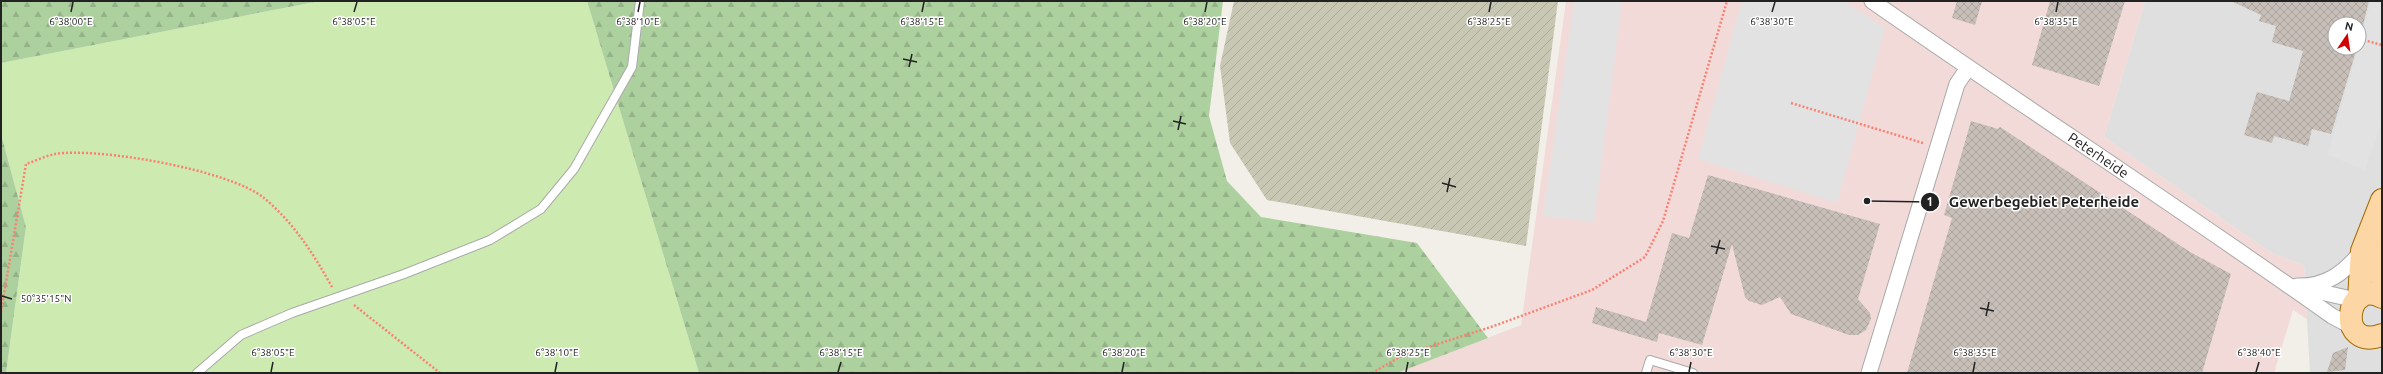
<svg xmlns="http://www.w3.org/2000/svg" width="2383" height="374" font-family="Ubuntu,sans-serif">
<defs>
<pattern id="construction-furrows" width="10" height="10" patternUnits="userSpaceOnUse"><rect width="10" height="10" fill="#c7c7b4"/><path d="M-1 1l2-2M0 10L10 0M9 11l2-2" fill="none" stroke="#abab9a"/></pattern>
<pattern id="forest-firs" width="22" height="20" patternUnits="userSpaceOnUse"><rect width="22" height="20" fill="#add19e"/><path d="M5 1l3.5 6h-7zM16 11l3.5 6h-7z" fill="#95b388"/></pattern>
<pattern id="building-cross-hatch" width="8" height="8" patternUnits="userSpaceOnUse"><rect width="8" height="8" fill="#c7bfb8"/><path d="M0 0l8 8M0 8l8-8" fill="none" stroke="#aba49e"/></pattern>
</defs>
<rect width="100%" height="100%" fill="#f2efe9"/>
<path fill="#e0dfdf" fill-rule="evenodd" d="M 2145,1 L 2382,1 L 2382,373 L 2310,373 L 2304,266 L 2270,252 L 2104,137 ZM 2335,24 L 2359,24 L 2359,48 L 2335,48 Z"/>
<polygon fill="#f2dad9" points="1566,1 2145,1 2104,137 2270,252 2304,266 2307,319 2293,310 2274,373 1397,373 1521,325"/>
<polygon fill="url(#construction-furrows)" points="1234,1 1558,1 1526,246 1267,200 1230,143 1220,66"/>
<polygon fill="#cdebb0" points="320,1 587,1 699,373 6,373 26,227 1,134 1,63"/>
<g fill="url(#forest-firs)">
<polygon points="1,1 320,1 1,63"/>
<polygon points="587,1 1223,1 1209,116 1227,181 1261,217 1417,243 1488,338 1397,373 699,373"/>
<polygon points="1,134 26,227 6,373 1,373"/>
</g>
<g fill="#e2e2e2">
<polygon points="1574,1 1622,1 1594,222 1543,216"/>
<polygon points="1742,1 1844,1 1885,28 1837,203 1698,159"/>
<polygon points="2371,1 2382,1 2382,122 2365,170 2328,155"/>
</g>
<g fill="url(#building-cross-hatch)">
<polygon points="1957,1 1982,1 1975,25 1952,18"/>
<polygon points="2050,1 2125,1 2099,86 2032,65"/>
<polygon points="2231,1 2369,1 2359,41 2359,24 2335,24 2335,48 2357,48 2331,134 2312,129 2308,146 2274,136 2272,143 2244,135 2257,92 2289,101 2303,51 2272,42 2276,26 2259,21 2261,15"/>
<polygon points="1971,121 1998,129 2000,127 2190,252 2231,274 2202,373 1907,373 1952,218 1944,215"/>
<polygon points="1708,175 1880,224 1858,299 1870,313 1871,319 1866,330 1858,335 1849,335 1791,314 1780,297 1762,305 1749,301 1745,297 1732,244 1702,345 1659,333 1657,342 1592,323 1596,307 1646,322 1672,233 1689,238"/>
<polygon points="2348,347 2345,370 2327,372 2333,353"/>
</g>
<g fill="none" stroke-linecap="round" stroke-linejoin="round">
<g stroke="#a9a9a9" stroke-width="10">
<g id="service">
<polyline points="197,373 241,335 292,313 404,274 490,240 541,209 574,169 632,67 640,1"/>
<polyline points="1646,373 1650,360 1693,373"/>
</g>
</g>
<g stroke="#a9a9a9" stroke-width="17">
<g id="minor">
<path id="s1" d="M 1872,1 C 2024,107 2180,208 2332,316 L 2353,327"/>
<path d="M 2297,286 C 2326,287 2344,273 2362,251"/>
<polyline points="2307,289 2356,300"/>
<polyline points="1869,373 1957,84 1968,68"/>
</g>
</g>
<g stroke="#a06b00" stroke-width="24">
<g id="primary">
<polyline points="2371,232 2382,280"/>
<path d="M 2382,297 C 2345,277 2336,352 2382,335"/>
<polyline points="2359,298 2362,251 2382,200"/>
</g>
</g>
<g stroke="#fa8072" stroke-width="2.5" stroke-dasharray="2 2" stroke-linecap="butt">
<polyline points="2360,39 2382,45"/>
<polyline points="1791,103 1923,143"/>
<polyline points="354,305 440,373"/>
<path d="M 1,312 L 26,164 C 35,161 45,156 55,154 C 98,147 230,170 264,198 C 293,222 313,253 332,287"/>
<polyline points="1372,373 1403,355 1491,327 1592,290 1645,257 1663,221 1727,1"/>
</g>
<use href="#service" stroke="#fff" stroke-width="8"/>
<use href="#minor" stroke="#fff" stroke-width="15"/>
<use href="#primary" stroke="#fcd6a4" stroke-width="22"/>
</g>
<path fill="none" stroke="#222" stroke-width="1.5" d="M 71,12 L 73,2M 354,12 L 357,2M 638,12 L 640,2M 922,12 L 924,2M 1205,12 L 1207,2M 1489,12 L 1491,2M 1772,12 L 1775,2M 2056,12 L 2058,2M 903,59 L 917,62M 909,67 L 912,54M 1173,121 L 1186,124M 1178,130 L 1181,116M 1442,183 L 1456,187M 1447,192 L 1450,178M 1711,246 L 1725,249M 1716,254 L 1720,240M 2,296 L 12,299M 1980,308 L 1994,311M 1986,316 L 1989,302M 271,372 L 273,362M 555,372 L 557,362M 838,372 L 841,362M 1122,372 L 1124,362M 1406,372 L 1408,362M 1689,372 L 1691,362M 1973,372 L 1975,362M 2256,372 L 2259,362"/>
<g text-anchor="middle" stroke-width="3" stroke-linejoin="round" paint-order="stroke">
<g font-size="14" fill="#222" stroke="#fff">
<text dy="5" stroke="none"><textPath href="#s1" startOffset="274">Peterheide</textPath></text>
</g>
</g>
<g font-size="10" text-anchor="middle" fill="#222" stroke="#fff" stroke-width="3" stroke-linejoin="round" paint-order="stroke">
<text x="71" y="25">6°38'00"E</text>
<text x="354" y="25">6°38'05"E</text>
<text x="638" y="25">6°38'10"E</text>
<text x="922" y="25">6°38'15"E</text>
<text x="1205" y="25">6°38'20"E</text>
<text x="1489" y="25">6°38'25"E</text>
<text x="1772" y="25">6°38'30"E</text>
<text x="2056" y="25">6°38'35"E</text>
<text x="46" y="302">50°35'15"N</text>
<text x="273" y="356">6°38'05"E</text>
<text x="557" y="356">6°38'10"E</text>
<text x="841" y="356">6°38'15"E</text>
<text x="1124" y="356">6°38'20"E</text>
<text x="1408" y="356">6°38'25"E</text>
<text x="1691" y="356">6°38'30"E</text>
<text x="1975" y="356">6°38'35"E</text>
<text x="2259" y="356">6°38'40"E</text>
</g>
<path fill="none" stroke="#222" stroke-width="1.5" d="M1867 201L1930 202"/>
<g fill="#222" stroke="#fff" stroke-width="1.5">
<circle cx="1867" cy="201" r="4"/>
<circle cx="1930" cy="202" r="10"/>
</g>
<g font-size="12" text-anchor="middle" font-weight="bold" fill="#fff">
<text x="1930" y="206">1</text>
</g>
<g font-size="15" text-anchor="middle" font-weight="bold" fill="#222" stroke="#fff" stroke-width="3" stroke-linejoin="round" paint-order="stroke">
<text x="2044" y="207">Gewerbegebiet Peterheide</text>
</g>
<rect width="2383" height="374" fill="none" stroke="#222222" stroke-width="4"/>
<g transform="translate(2347 36) rotate(13)"><circle r="19" fill="#ffffff" stroke="#a7a7a7"/>
<path d="M0-3L7 15L0 10L-7 15Z" fill="#d40000"/>
<text y="-6" font-size="11" font-weight="bold" text-anchor="middle" fill="#222222">N</text>
</g>
</svg>
